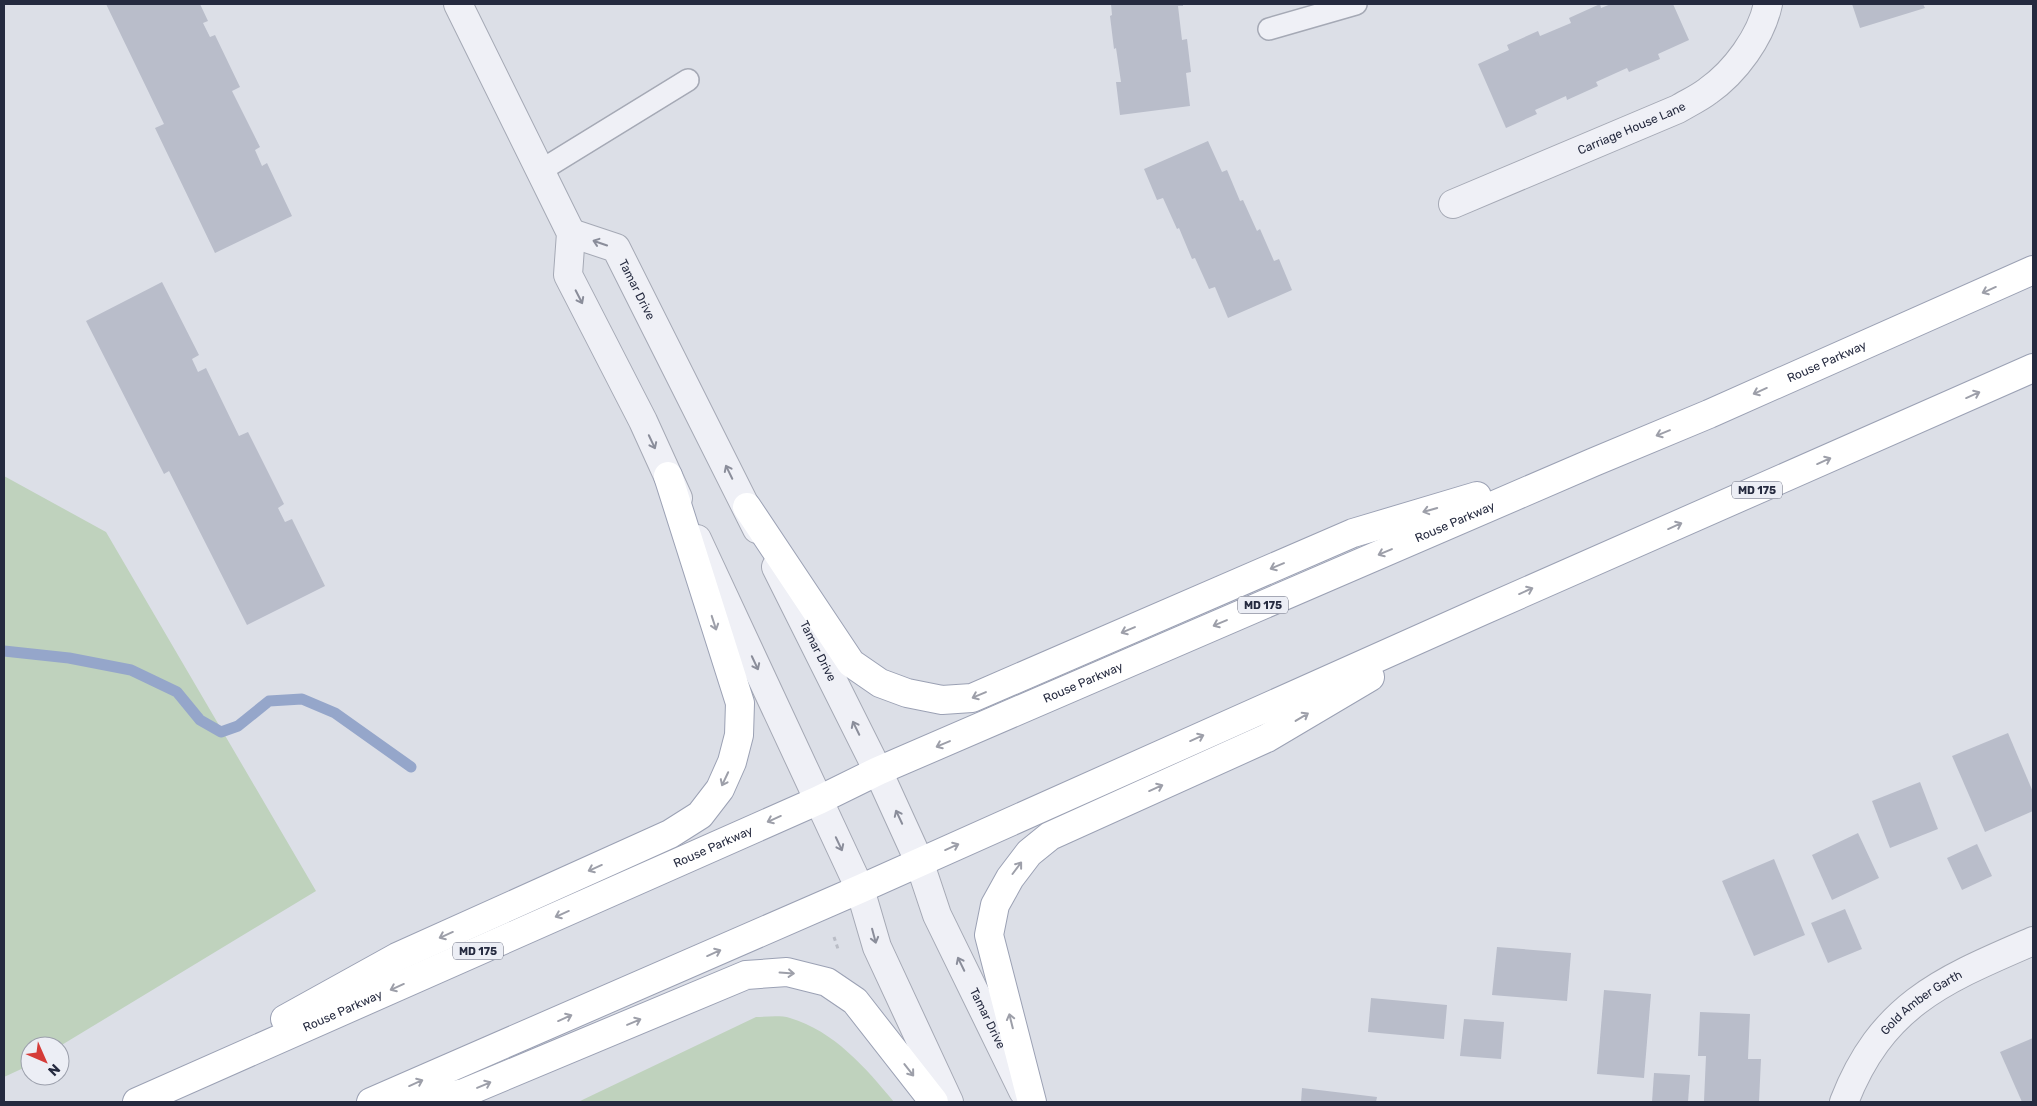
<svg xmlns="http://www.w3.org/2000/svg" width="2037" height="1106" font-family="Rubik,sans-serif">
<rect width="100%" height="100%" fill="#dcdfe7"/>
<g fill="#bfd2bd">
<polygon points="4,476 106,532 316,891 60,1046 30,1046 30,1065 4,1077"/>
<path d="M 756,1017 C 766,1017 780,1015 790,1018 C 834,1031 866,1068 894,1102 L 578,1102 Z"/>
</g>
<g fill="none" stroke-linecap="round" stroke-linejoin="round">
<polyline stroke="#95a6ca" stroke-width="11" points="4,651 69,658 131,670 177,692 200,720 221,732 238,726 269,701 302,699 335,713 411,767"/>
</g>
<g fill="#b9bdca">
<polygon points="106,4 200,4 208,21 203,23 210,37 215,35 240,87 232,91 260,147 255,150 262,166 267,163 292,216 215,253 155,128 164,124"/>
<polygon points="1111,4 1183,4 1183,6 1178,6 1182,40 1187,39 1191,72 1186,73 1190,106 1120,115 1116,82 1121,82 1116,48 1114,49 1110,16 1112,15"/>
<polygon points="1600,4 1601,8 1611,4 1673,4 1689,40 1658,54 1660,59 1629,72 1627,68 1596,82 1598,86 1567,100 1566,96 1535,110 1537,114 1506,128 1478,64 1509,50 1507,45 1538,31 1540,36 1571,23 1569,18"/>
<polygon points="1852,4 1923,4 1925,8 1860,28"/>
<polygon points="1208,141 1222,172 1227,170 1240,201 1243,200 1257,231 1260,229 1274,261 1279,259 1292,290 1228,318 1215,287 1209,289 1195,258 1192,259 1179,228 1177,229 1163,198 1157,200 1144,169"/>
<polygon points="162,282 199,355 192,359 198,372 206,368 239,436 248,432 284,504 278,508 285,522 292,519 325,586 247,625 169,471 164,474 86,321"/>
<polygon points="2008,733 2033,792 2033,811 1985,832 1952,756"/>
<polygon points="1920,782 1938,829 1890,848 1872,801"/>
<polygon points="1858,833 1879,878 1832,900 1812,855"/>
<polygon points="1977,844 1992,876 1962,890 1947,858"/>
<polygon points="1774,859 1805,935 1754,956 1722,881"/>
<polygon points="1845,909 1862,949 1828,963 1811,923"/>
<polygon points="1497,947 1571,953 1567,1001 1492,995"/>
<polygon points="1604,990 1651,994 1644,1078 1597,1074"/>
<polygon points="1371,998 1447,1005 1444,1039 1368,1032"/>
<polygon points="1700,1012 1750,1014 1748,1059 1761,1059 1759,1102 1704,1101 1706,1056 1698,1056"/>
<polygon points="1464,1019 1504,1022 1501,1059 1460,1056"/>
<polygon points="2033,1038 2033,1102 2022,1102 2000,1052"/>
<polygon points="1654,1073 1690,1075 1688,1102 1652,1102"/>
<polygon points="1302,1088 1377,1097 1376,1102 1301,1102"/>
</g>
<g fill="none" stroke-linecap="round" stroke-linejoin="round">
<g stroke="#a5a9b5" stroke-width="24">
<g id="service">
<polyline points="1269,29 1356,4"/>
<polyline points="540,171 688,80"/>
</g>
</g>
<g stroke="#a5a9b5" stroke-width="30">
<g id="minor">
<path id="s1" d="M 1453,204 L 1678,109 C 1688,103 1699,98 1708,91 C 1735,72 1761,37 1768,4"/>
<path id="s2" d="M 1844,1102 C 1882,1004 1943,980 2033,941"/>
</g>
</g>
<g stroke="#a5a9b5" stroke-width="30">
<g id="tertiary">
<polyline points="458,4 571,233 568,275 643,421 678,498"/>
<path id="s3" d="M 571,233 L 616,248 L 757,529"/>
<polyline points="697,539 860,889 877,947 949,1102"/>
<path id="s4" d="M 776,567 L 878,771 L 919,861 L 937,915 L 1023,1091"/>
</g>
</g>
<g stroke="#9ba1b4" stroke-width="30">
<g id="primary">
<polyline points="747,507 851,663 880,683 907,693 942,700 972,698 1353,533 1477,496"/>
<polyline points="285,1019 397,957 670,834 700,815 720,789 732,762 739,735 740,703 668,476"/>
<path id="s5" d="M 137,1102 L 819,800 L 878,771 L 1594,462 L 1709,414 L 2033,270"/>
<polyline points="371,1102 860,889 1482,611 2033,368"/>
<polyline points="421,1102 464,1093 746,975 787,972 827,982 855,1001 934,1102"/>
<polyline points="1032,1102 989,935 995,905 1010,878 1029,853 1050,836 1267,738 1370,677"/>
</g>
</g>
<polyline stroke="#babdc6" stroke-width="3" stroke-dasharray="4 4" stroke-linecap="butt" points="834,937 839,952"/>
<use href="#service" stroke="#eff0f6" stroke-width="21"/>
<use href="#minor" stroke="#eff0f6" stroke-width="28"/>
<use href="#tertiary" stroke="#eff0f6" stroke-width="28"/>
<use href="#primary" stroke="#fff" stroke-width="28"/>
</g>
<defs><path id="oneway-shaft" d="M-6 0H5M1.5-3L5.5 0L1.5 3" fill="none" stroke-width="1.6" stroke-linecap="round" stroke-linejoin="round" transform="scale(1.25)"/></defs>
<g stroke="#8a8d9a">
<use href="#oneway-shaft" transform="translate(600 243) rotate(-161)"/>
<use href="#oneway-shaft" transform="translate(579 297) rotate(63)"/>
<use href="#oneway-shaft" transform="translate(652 442) rotate(65)"/>
<use href="#oneway-shaft" transform="translate(729 472) rotate(-116)"/>
<use href="#oneway-shaft" transform="translate(755 663) rotate(65)"/>
<use href="#oneway-shaft" transform="translate(856 728) rotate(-116)"/>
<use href="#oneway-shaft" transform="translate(899 817) rotate(-115)"/>
<use href="#oneway-shaft" transform="translate(839 844) rotate(65)"/>
<use href="#oneway-shaft" transform="translate(874 936) rotate(75)"/>
<use href="#oneway-shaft" transform="translate(961 964) rotate(-116)"/>
</g>
<g stroke="#9d9fa9">
<use href="#oneway-shaft" transform="translate(1989 290) rotate(156)"/>
<use href="#oneway-shaft" transform="translate(1760 391) rotate(156)"/>
<use href="#oneway-shaft" transform="translate(1973 395) rotate(-24)"/>
<use href="#oneway-shaft" transform="translate(1663 433) rotate(158)"/>
<use href="#oneway-shaft" transform="translate(1824 461) rotate(-24)"/>
<use href="#oneway-shaft" transform="translate(1430 510) rotate(164)"/>
<use href="#oneway-shaft" transform="translate(1675 526) rotate(-24)"/>
<use href="#oneway-shaft" transform="translate(1385 552) rotate(157)"/>
<use href="#oneway-shaft" transform="translate(1277 566) rotate(157)"/>
<use href="#oneway-shaft" transform="translate(1526 591) rotate(-24)"/>
<use href="#oneway-shaft" transform="translate(714 623) rotate(72)"/>
<use href="#oneway-shaft" transform="translate(1220 623) rotate(157)"/>
<use href="#oneway-shaft" transform="translate(1128 630) rotate(157)"/>
<use href="#oneway-shaft" transform="translate(979 695) rotate(157)"/>
<use href="#oneway-shaft" transform="translate(1302 717) rotate(-31)"/>
<use href="#oneway-shaft" transform="translate(1197 738) rotate(-24)"/>
<use href="#oneway-shaft" transform="translate(943 744) rotate(157)"/>
<use href="#oneway-shaft" transform="translate(725 779) rotate(115)"/>
<use href="#oneway-shaft" transform="translate(1156 788) rotate(-24)"/>
<use href="#oneway-shaft" transform="translate(774 819) rotate(156)"/>
<use href="#oneway-shaft" transform="translate(952 847) rotate(-24)"/>
<use href="#oneway-shaft" transform="translate(595 868) rotate(156)"/>
<use href="#oneway-shaft" transform="translate(1017 868) rotate(-53)"/>
<use href="#oneway-shaft" transform="translate(562 914) rotate(156)"/>
<use href="#oneway-shaft" transform="translate(446 935) rotate(156)"/>
<use href="#oneway-shaft" transform="translate(714 953) rotate(-24)"/>
<use href="#oneway-shaft" transform="translate(787 973) rotate(4)"/>
<use href="#oneway-shaft" transform="translate(397 987) rotate(156)"/>
<use href="#oneway-shaft" transform="translate(565 1018) rotate(-24)"/>
<use href="#oneway-shaft" transform="translate(1011 1021) rotate(-104)"/>
<use href="#oneway-shaft" transform="translate(634 1022) rotate(-23)"/>
<use href="#oneway-shaft" transform="translate(909 1070) rotate(52)"/>
<use href="#oneway-shaft" transform="translate(416 1083) rotate(-24)"/>
<use href="#oneway-shaft" transform="translate(484 1085) rotate(-23)"/>
</g>
<g text-anchor="middle" stroke-width="4" stroke-linejoin="round" paint-order="stroke">
<g fill="#eceef5" stroke="#616576" stroke-width="1">
<rect x="1732" y="481.5" width="50" height="17" rx="4"/>
<rect x="1238" y="596.5" width="50" height="17" rx="4"/>
<rect x="453" y="942.5" width="50" height="17" rx="4"/>
</g>
<g font-size="11" font-weight="bold" fill="#252a3f">
<text x="1757" y="494">MD 175</text>
<text x="1263" y="609">MD 175</text>
<text x="478" y="955">MD 175</text>
</g>
<g font-size="12" fill="#252a3f" stroke="#eceef5">
<text dy="4" stroke="none"><textPath href="#s1" startOffset="194">Carriage House Lane</textPath></text>
<text dy="4" stroke="none"><textPath href="#s3" startOffset="94">Tamar Drive</textPath></text>
<text dy="4" stroke="none"><textPath href="#s5" startOffset="1845">Rouse Parkway</textPath></text>
<text dy="4" stroke="none"><textPath href="#s5" startOffset="1440">Rouse Parkway</textPath></text>
<text dy="4" stroke="none"><textPath href="#s4" startOffset="94">Tamar Drive</textPath></text>
<text dy="4" stroke="none"><textPath href="#s5" startOffset="1035">Rouse Parkway</textPath></text>
<text dy="4" stroke="none"><textPath href="#s5" startOffset="630">Rouse Parkway</textPath></text>
<text dy="4" stroke="none"><textPath href="#s2" startOffset="129">Gold Amber Garth</textPath></text>
<text dy="4" stroke="none"><textPath href="#s5" startOffset="225">Rouse Parkway</textPath></text>
<text dy="4" stroke="none"><textPath href="#s4" startOffset="499">Tamar Drive</textPath></text>
</g>
</g>
<rect width="2037" height="1106" fill="none" stroke="#252a3f" stroke-width="10"/>
<g transform="translate(45 1061) rotate(135)"><circle r="24" fill="#eceef5" stroke="#9ca0ac"/>
<path d="M0-4L9 19L0 12L-9 19Z" fill="#d53b38"/>
<text y="-8" font-size="14" font-weight="bold" text-anchor="middle" fill="#252a3f">N</text>
</g>
</svg>
